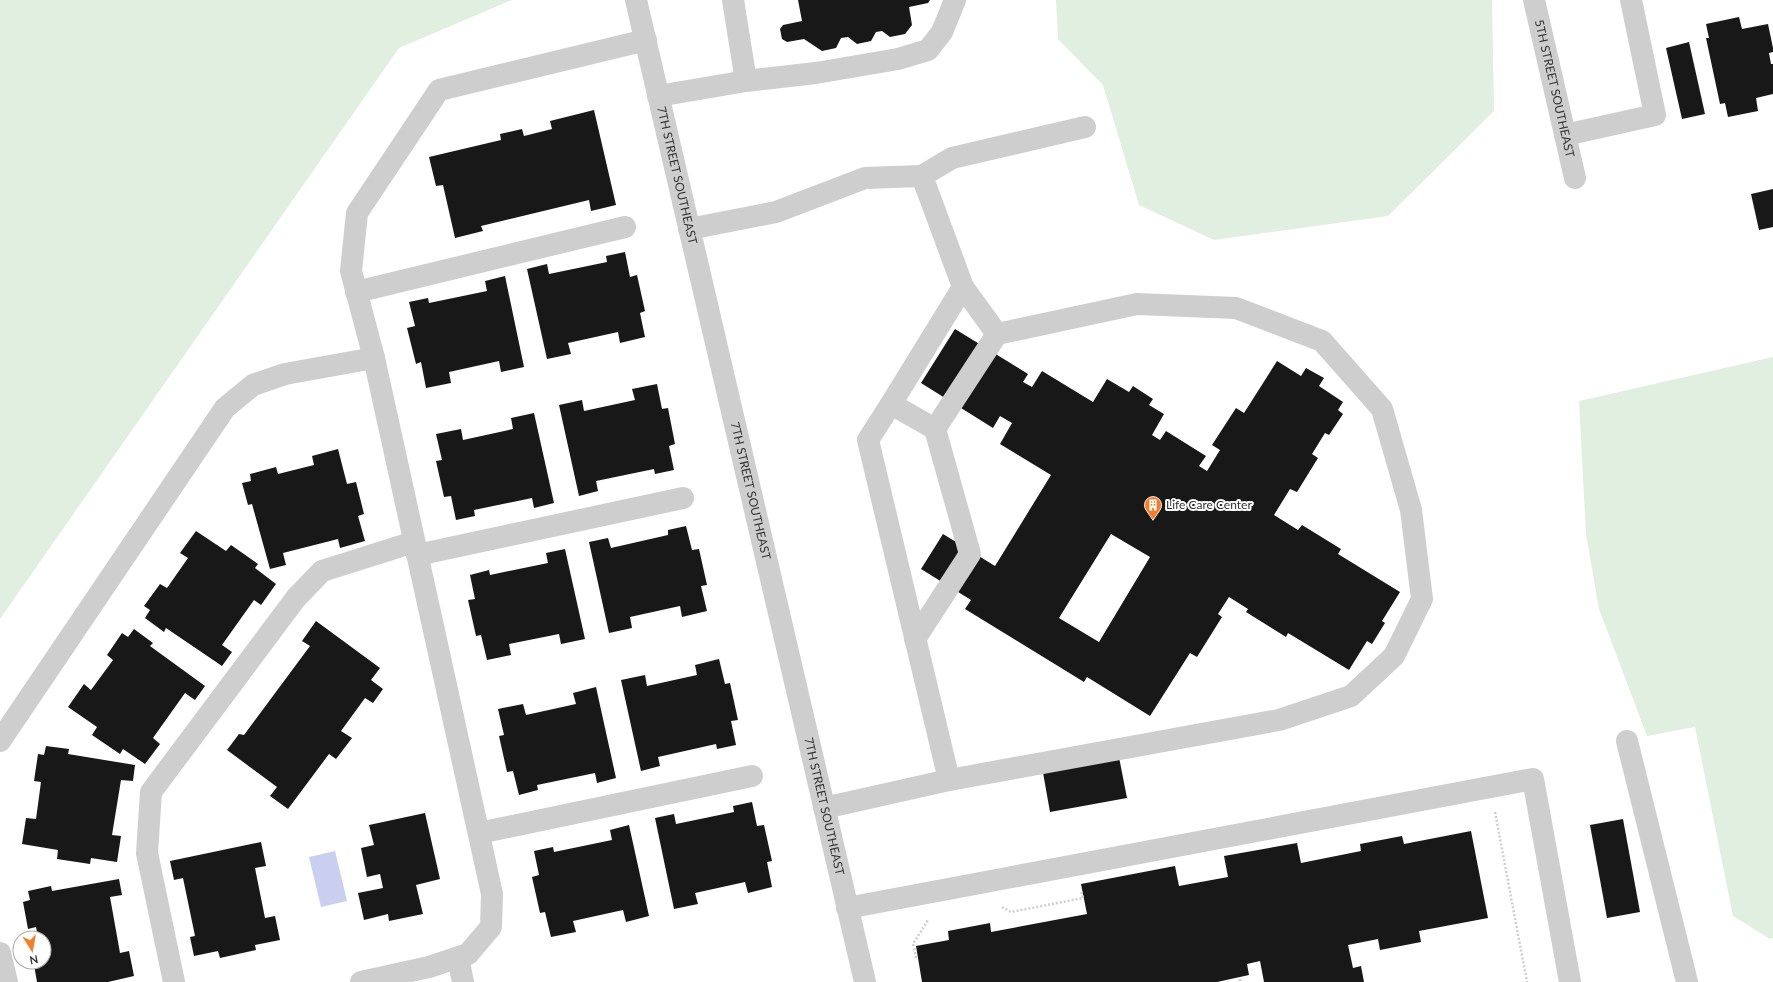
<svg xmlns="http://www.w3.org/2000/svg" width="1773" height="982" font-family="Lato,sans-serif">
<rect width="100%" height="100%" fill="#fff"/>
<g fill="#e0efdf">
<polygon points="0,0 512,0 399,48 0,619"/>
<polygon points="1056,0 1492,0 1494,111 1388,216 1214,240 1139,205 1103,85 1058,39"/>
<polygon points="1773,357 1773,938 1770,939 1733,916 1695,727 1647,736 1599,609 1586,534 1579,401"/>
</g>
<polygon fill="#cacfef" points="335,851 347,901 321,907 309,857"/>
<g fill="#181818" fill-rule="evenodd">
<polygon points="798,0 930,0 928,3 909,7 912,25 905,34 890,37 882,31 876,32 871,41 857,44 848,37 841,38 836,48 822,51 804,39 787,42 782,39 780,29 783,25 802,21"/>
<polygon points="1739,17 1742,29 1768,24 1773,48 1773,52 1769,53 1771,64 1773,64 1773,94 1756,98 1758,111 1728,117 1725,103 1720,104 1706,38 1709,38 1706,24"/>
<polygon points="1689,42 1705,114 1682,119 1666,48"/>
<polygon points="594,110 616,205 591,211 589,200 481,226 483,231 455,238 443,185 436,186 429,157 501,140 500,134 522,129 524,136 552,129 550,121"/>
<polygon points="1773,189 1773,227 1759,230 1751,194"/>
<polygon points="625,252 630,277 637,275 645,311 640,313 645,337 620,343 618,332 568,343 571,354 547,359 527,269 547,264 549,274 607,262 606,256"/>
<polygon points="505,276 524,367 501,372 499,361 449,372 451,383 426,388 421,362 416,364 407,328 415,326 409,302 428,298 429,303 487,291 485,281"/>
<path d="M 955,329 L 1028,374 L 1023,382 L 1032,387 L 1042,371 L 1093,402 L 1107,379 L 1129,392 L 1133,386 L 1153,399 L 1149,405 L 1164,414 L 1152,435 L 1160,440 L 1166,431 L 1206,456 L 1199,466 L 1207,471 L 1220,450 L 1212,445 L 1236,408 L 1244,413 L 1277,361 L 1301,376 L 1306,368 L 1324,378 L 1319,386 L 1343,402 L 1338,410 L 1343,414 L 1329,435 L 1325,433 L 1312,454 L 1318,458 L 1297,492 L 1290,489 L 1274,515 L 1298,530 L 1302,525 L 1341,549 L 1338,554 L 1400,592 L 1382,621 L 1385,623 L 1372,644 L 1367,641 L 1349,670 L 1288,633 L 1286,637 L 1246,612 L 1248,609 L 1229,597 L 1218,614 L 1222,617 L 1197,657 L 1190,653 L 1150,716 L 1087,677 L 1084,682 L 965,609 L 971,600 L 921,569 L 943,534 L 995,566 L 1051,475 L 1000,444 L 1012,423 L 1000,416 L 993,428 L 921,383 ZM 1111,534 L 1150,557 L 1099,642 L 1059,618 Z"/>
<polygon points="657,384 662,409 668,408 675,444 669,446 674,470 655,474 654,469 596,481 598,491 579,496 559,405 582,400 584,411 635,400 632,389"/>
<polygon points="534,413 554,503 534,508 532,498 474,510 475,516 456,520 451,496 444,497 436,461 442,460 436,434 461,429 463,440 513,429 511,418"/>
<polygon points="338,449 347,484 356,482 364,514 358,516 365,541 340,548 338,539 283,553 286,565 270,569 252,504 248,505 242,483 251,481 250,474 276,467 278,474 314,465 312,456"/>
<polygon points="686,526 692,550 699,549 707,585 701,586 707,611 682,617 680,606 630,617 632,628 609,633 589,542 608,538 611,548 668,535 668,530"/>
<polygon points="196,531 226,551 231,545 258,564 255,568 276,584 261,605 254,600 222,645 232,652 222,666 166,628 164,632 145,618 150,610 144,606 160,584 167,588 188,558 180,553"/>
<polygon points="565,549 585,639 561,644 559,634 509,644 511,655 487,660 481,635 476,636 468,600 475,599 470,575 489,570 490,575 548,563 546,553"/>
<polygon points="316,621 380,668 371,680 383,689 373,703 365,698 341,731 352,738 336,759 329,754 288,809 270,796 277,787 227,750 239,734 244,735 310,646 302,641"/>
<polygon points="134,629 153,643 150,646 205,686 195,700 185,693 153,738 160,744 145,764 123,749 120,754 92,735 97,727 68,707 84,684 91,690 113,660 107,655 122,633 128,637"/>
<polygon points="719,659 725,684 730,683 738,720 731,721 736,745 717,749 716,744 658,757 660,766 641,771 621,680 645,675 647,686 697,675 695,665"/>
<polygon points="596,687 616,778 597,783 595,773 537,785 538,790 519,795 513,771 507,772 499,736 504,735 498,709 523,704 526,715 576,704 573,693"/>
<polygon points="46,746 69,749 68,754 135,765 133,781 121,780 112,835 121,836 117,862 91,858 90,864 57,859 58,850 22,844 26,818 36,819 41,782 34,781 38,754 44,755"/>
<polygon points="1118,752 1127,798 1050,812 1042,767"/>
<polygon points="752,802 757,826 764,825 772,861 767,862 772,887 748,893 745,882 695,893 698,904 674,909 655,818 674,814 676,824 734,812 733,806"/>
<polygon points="425,813 440,879 416,885 423,914 389,921 388,914 364,920 358,893 383,888 380,874 367,877 361,848 374,845 369,825"/>
<polygon points="1623,819 1640,912 1607,918 1590,825"/>
<polygon points="629,825 649,916 626,922 623,910 573,921 576,932 551,937 545,912 540,913 532,877 539,875 534,851 553,847 554,852 612,840 610,830"/>
<polygon points="1471,831 1488,918 1419,931 1421,942 1380,950 1378,939 1348,945 1353,968 1361,966 1364,982 1264,982 1260,961 1247,964 1249,975 1217,982 922,982 916,946 949,940 948,931 990,923 991,932 1087,914 1081,884 1175,866 1179,886 1228,877 1224,856 1297,843 1301,863 1361,851 1360,844 1402,836 1404,844"/>
<polygon points="261,842 266,866 255,868 265,918 275,916 280,940 255,945 256,950 220,958 218,951 194,956 190,937 195,936 183,878 174,880 170,861"/>
<polygon points="119,879 122,895 110,897 120,953 129,951 134,976 108,982 37,982 34,965 44,962 44,938 38,938 36,927 28,929 23,902 30,900 28,891 51,886 52,891"/>
</g>
<g fill="none" stroke-linecap="round" stroke-linejoin="round">
<g stroke="#cecece" stroke-width="2.5" stroke-dasharray="2 2" stroke-linecap="butt">
<polyline points="1495,812 1527,982"/>
<polyline points="1002,907 1011,912 1083,898 1081,890"/>
<polyline points="916,958 913,944 928,920"/>
<polyline points="1240,979 1240,982"/>
</g>
<g stroke="#cecece" stroke-width="22">
<path id="s1" d="M 636,0 L 865,982"/>
<polyline points="733,0 746,81"/>
<path id="s2" d="M 1534,0 L 1575,178"/>
<polyline points="658,96 746,81 816,73 898,59 928,50 942,32 955,0"/>
<polyline points="1565,135 1655,115 1631,0"/>
<polyline points="922,176 952,158 1085,127"/>
<polyline points="689,229 776,212 865,178 922,176 963,287 891,404"/>
<polyline points="963,287 997,334"/>
<polyline points="356,292 625,227"/>
<polyline points="417,555 683,498"/>
<polyline points="915,639 970,554 935,429 997,334 1137,304 1236,308 1322,341 1382,409 1411,510 1422,599 1394,656 1351,696 1279,720 949,780"/>
<polyline points="0,741 225,408 253,385 285,374 374,358"/>
<polyline points="1627,741 1687,982"/>
<polyline points="824,808 949,780 868,440 891,404 935,429"/>
<polyline points="479,833 752,776"/>
<polyline points="847,908 1533,779 1570,982"/>
<polyline points="0,953 7,982"/>
<polyline points="458,958 463,982"/>
<polyline points="174,982 147,853 151,792 296,598 322,571 414,542"/>
<polyline points="361,982 429,967 468,954 491,927 492,894 374,358 351,271 357,213 439,90 646,40"/>
</g>
</g>
<defs>
<g id="building-pin" transform="scale(0.9)"><path d="M0 17L-7.5 6A9.5 9.5 0 1 1 7.5 6Z" fill="#f27d2a" stroke="#fff"/><path d="M-4-6H4V6H1V3H-1V6H-4ZM-2.5-4.3h1.7v1.8h-1.7ZM.8-4.3h1.7v1.8H.8ZM-2.5-1h1.7V.8h-1.7ZM.8-1h1.7V.8H.8Z" fill="#fff"/></g>
</defs>
<g fill-rule="evenodd">
<use href="#building-pin" x="1153" y="505"/>
</g>
<g text-anchor="middle" stroke-width="4" stroke-linejoin="round" paint-order="stroke">
<g font-size="12" fill="#313131" stroke="#fff">
<text dy="4" stroke="none"><textPath href="#s2" startOffset="91">5TH STREET SOUTHEAST</textPath></text>
<text dy="4" stroke="none"><textPath href="#s1" startOffset="180">7TH STREET SOUTHEAST</textPath></text>
<text dy="4" stroke="none"><textPath href="#s1" startOffset="504">7TH STREET SOUTHEAST</textPath></text>
<text dy="4" stroke="none"><textPath href="#s1" startOffset="828">7TH STREET SOUTHEAST</textPath></text>
</g>
<g font-size="12" fill="#313131" stroke="#fff" text-anchor="start">
<text x="1166" y="509">Life Care Center</text>
</g>
</g>
<g transform="translate(32 950) rotate(169)"><circle r="19" fill="#ffffff" stroke="#adadad"/>
<path d="M0-3L7 15L0 10L-7 15Z" fill="#f27d2a"/>
<text y="-6" font-size="11" font-weight="bold" text-anchor="middle" fill="#313131">N</text>
</g>
</svg>
